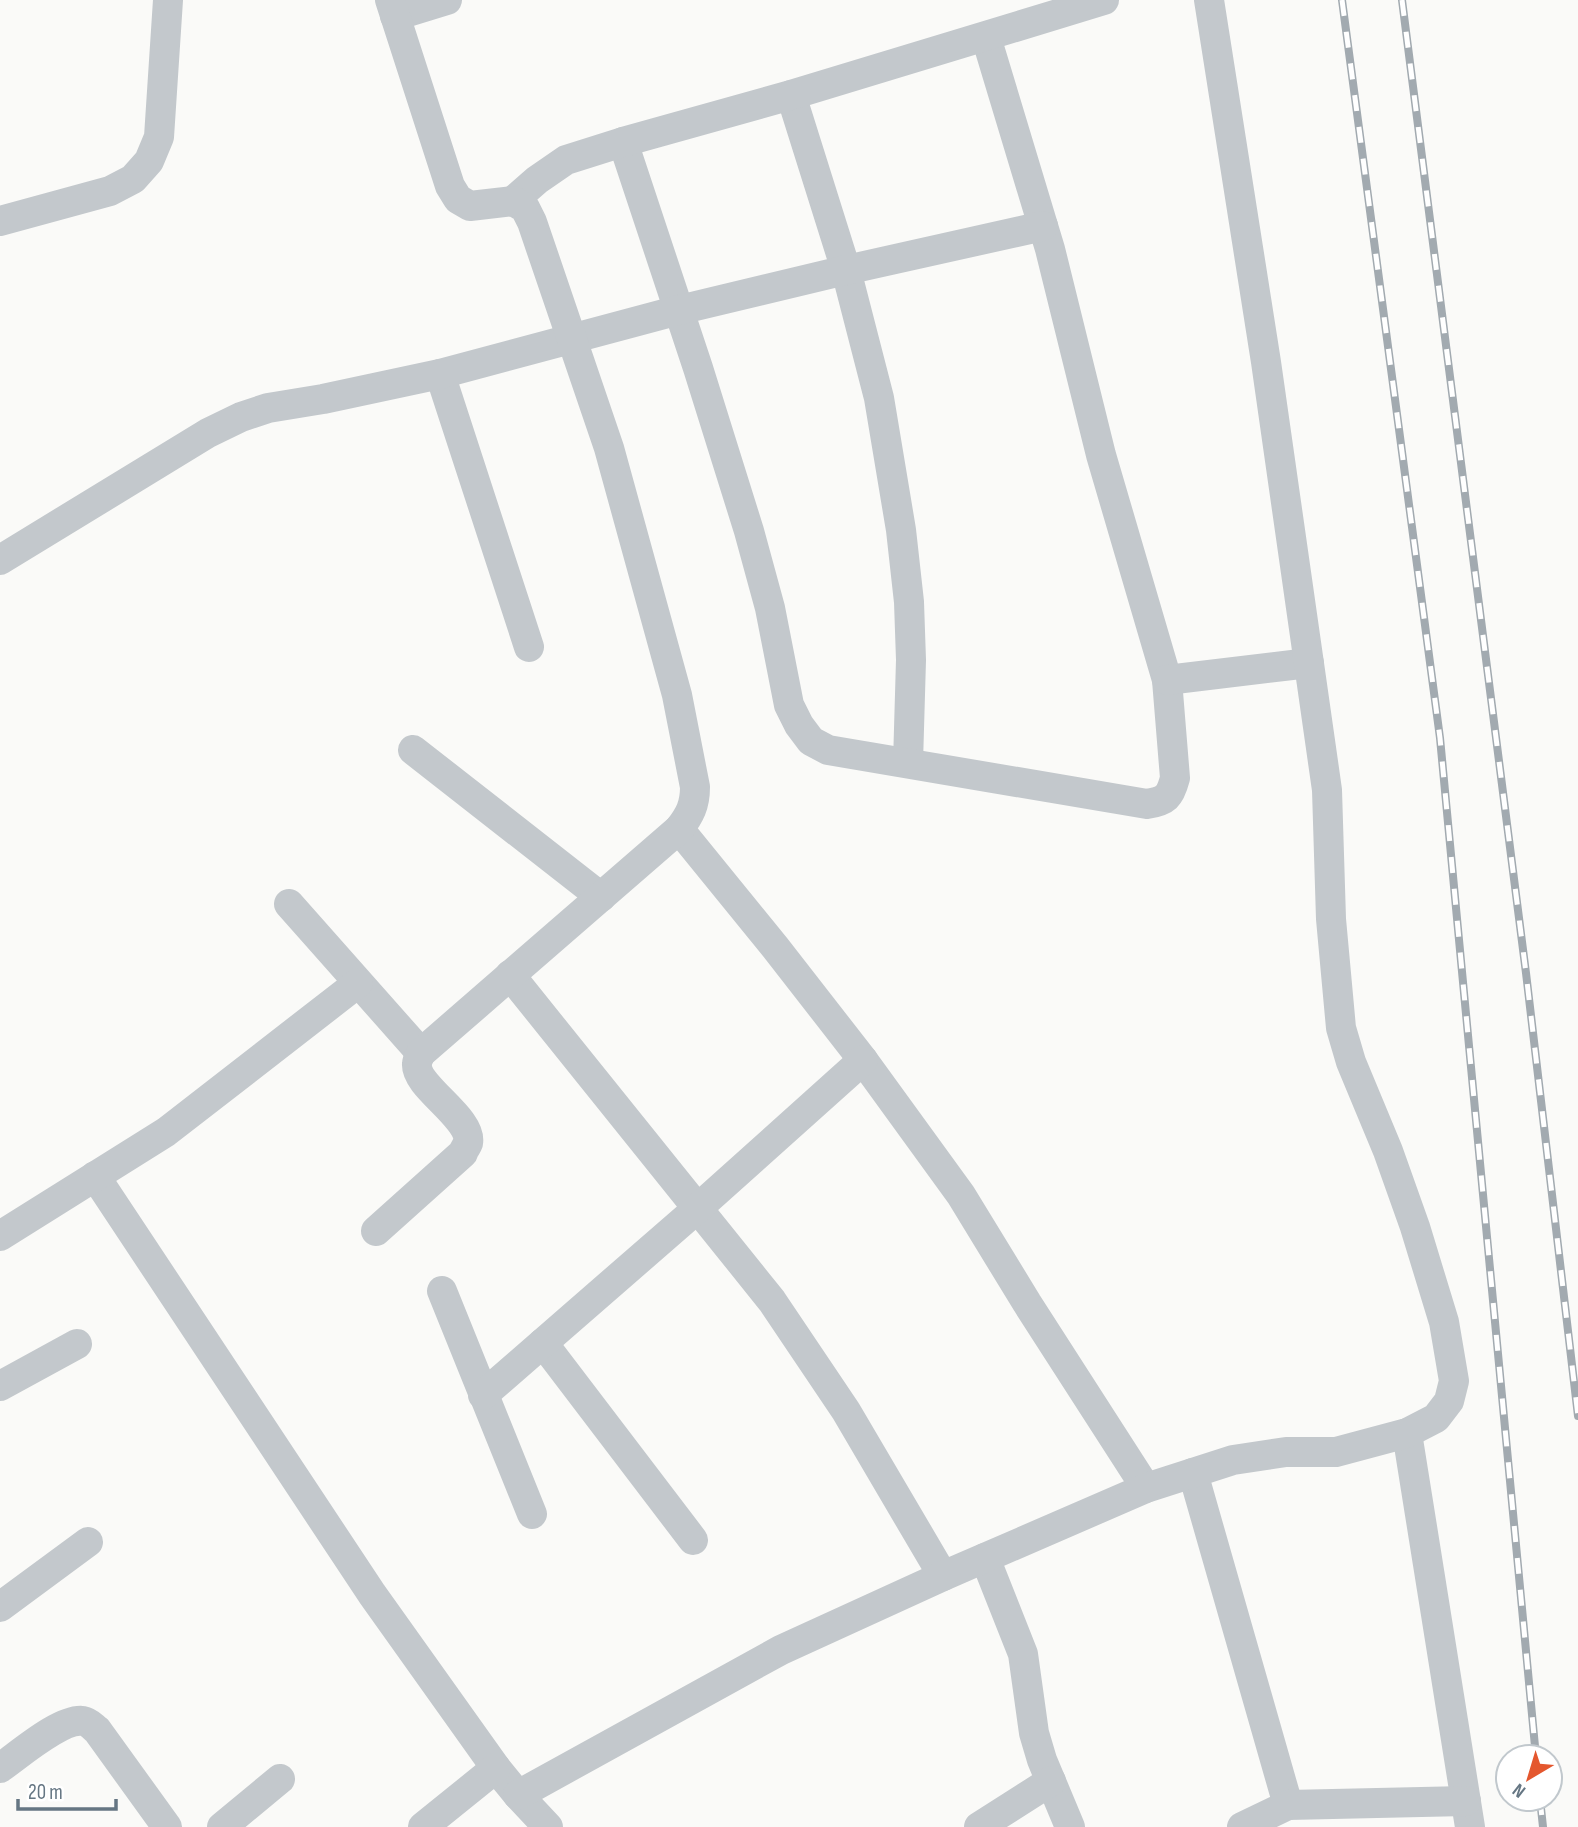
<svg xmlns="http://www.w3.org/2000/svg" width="1578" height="1827" font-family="'Sofia Sans Condensed',sans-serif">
<rect width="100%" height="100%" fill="#fafaf8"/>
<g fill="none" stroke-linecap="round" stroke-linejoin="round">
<g stroke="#c3c8cc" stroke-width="30">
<polyline points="395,16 447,0"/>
<polyline points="791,95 846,270 879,398 901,530 909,602 911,660 908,763"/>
<path d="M 623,142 L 698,368 L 749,531 L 770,608 L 789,705 L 799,725 L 811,741 L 828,750 L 1147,804 C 1166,801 1170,797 1175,778 L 1167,680 L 1101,455 L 1050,249 L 986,37"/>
<polyline points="513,201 537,180 566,160 623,142 791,95 1104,0"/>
<polyline points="0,221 110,191 133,179 149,161 159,137 168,0"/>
<polyline points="440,374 529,647"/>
<polyline points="0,560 208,433 241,417 268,408 323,399 440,374 679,310 846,270 1043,226"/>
<polyline points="1167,680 1309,663"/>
<polyline points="413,750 601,897"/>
<polyline points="679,829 775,947 863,1060 961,1195 1027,1303 1146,1488"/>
<polyline points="289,904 421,1053"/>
<polyline points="510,975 772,1301 846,1411 943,1576"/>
<polyline points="95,1176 372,1594 496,1768 518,1795 548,1827"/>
<path d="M 376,1231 L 463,1153 C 464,1149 467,1146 468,1143 C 473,1118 415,1087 417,1064 C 417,1060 419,1057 421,1053 L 679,829 C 690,815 695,805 695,787 L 677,695 L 609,448 L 532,222 L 525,208 L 513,201 L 470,206 L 458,199 L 450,186 L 390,0"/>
<polyline points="0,1236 166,1132 358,983"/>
<polyline points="442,1291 532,1514"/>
<polyline points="543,1343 693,1540"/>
<polyline points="0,1386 77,1344"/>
<polyline points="483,1395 698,1208 863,1060"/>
<polyline points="1407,1433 1470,1827"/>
<polyline points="1193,1473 1288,1805"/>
<polyline points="985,1558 1023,1654 1034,1733 1042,1760 1070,1827"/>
<polyline points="0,1607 88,1542"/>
<path d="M 0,1768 C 19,1755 61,1718 83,1721 C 89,1722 92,1726 97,1730 L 167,1827"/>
<polyline points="518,1795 781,1650 943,1576 1146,1488 1233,1460 1286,1452 1336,1452 1407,1433 1436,1418 1449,1401 1454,1381 1444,1322 1415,1227 1388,1151 1351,1062 1341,1028 1331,919 1327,790 1266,362 1209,0"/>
<polyline points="222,1827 280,1779"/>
<polyline points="423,1827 496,1768"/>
<polyline points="979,1827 1051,1781"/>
<polyline points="1242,1827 1288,1805 1466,1801"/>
</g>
<g stroke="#a2aab0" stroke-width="8">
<g id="rail">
<polyline points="1342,0 1440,738 1536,1757"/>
<polyline points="1402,0 1526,973 1578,1416"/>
<polyline points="1540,1799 1543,1827"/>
</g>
</g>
<use href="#rail" stroke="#fff" stroke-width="5" stroke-dasharray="16" stroke-linecap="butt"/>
</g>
<g transform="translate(1529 1778) rotate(218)"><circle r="33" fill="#ffffff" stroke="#c1c8cd" stroke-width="2"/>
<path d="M0-5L12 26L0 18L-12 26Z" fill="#e4572e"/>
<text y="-10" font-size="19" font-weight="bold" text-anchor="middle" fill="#657683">N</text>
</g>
<path d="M18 1799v10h98v-10" fill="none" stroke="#657683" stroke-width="3.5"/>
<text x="28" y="1799" font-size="21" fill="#657683" stroke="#ffffff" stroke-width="5" paint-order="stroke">20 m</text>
</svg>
